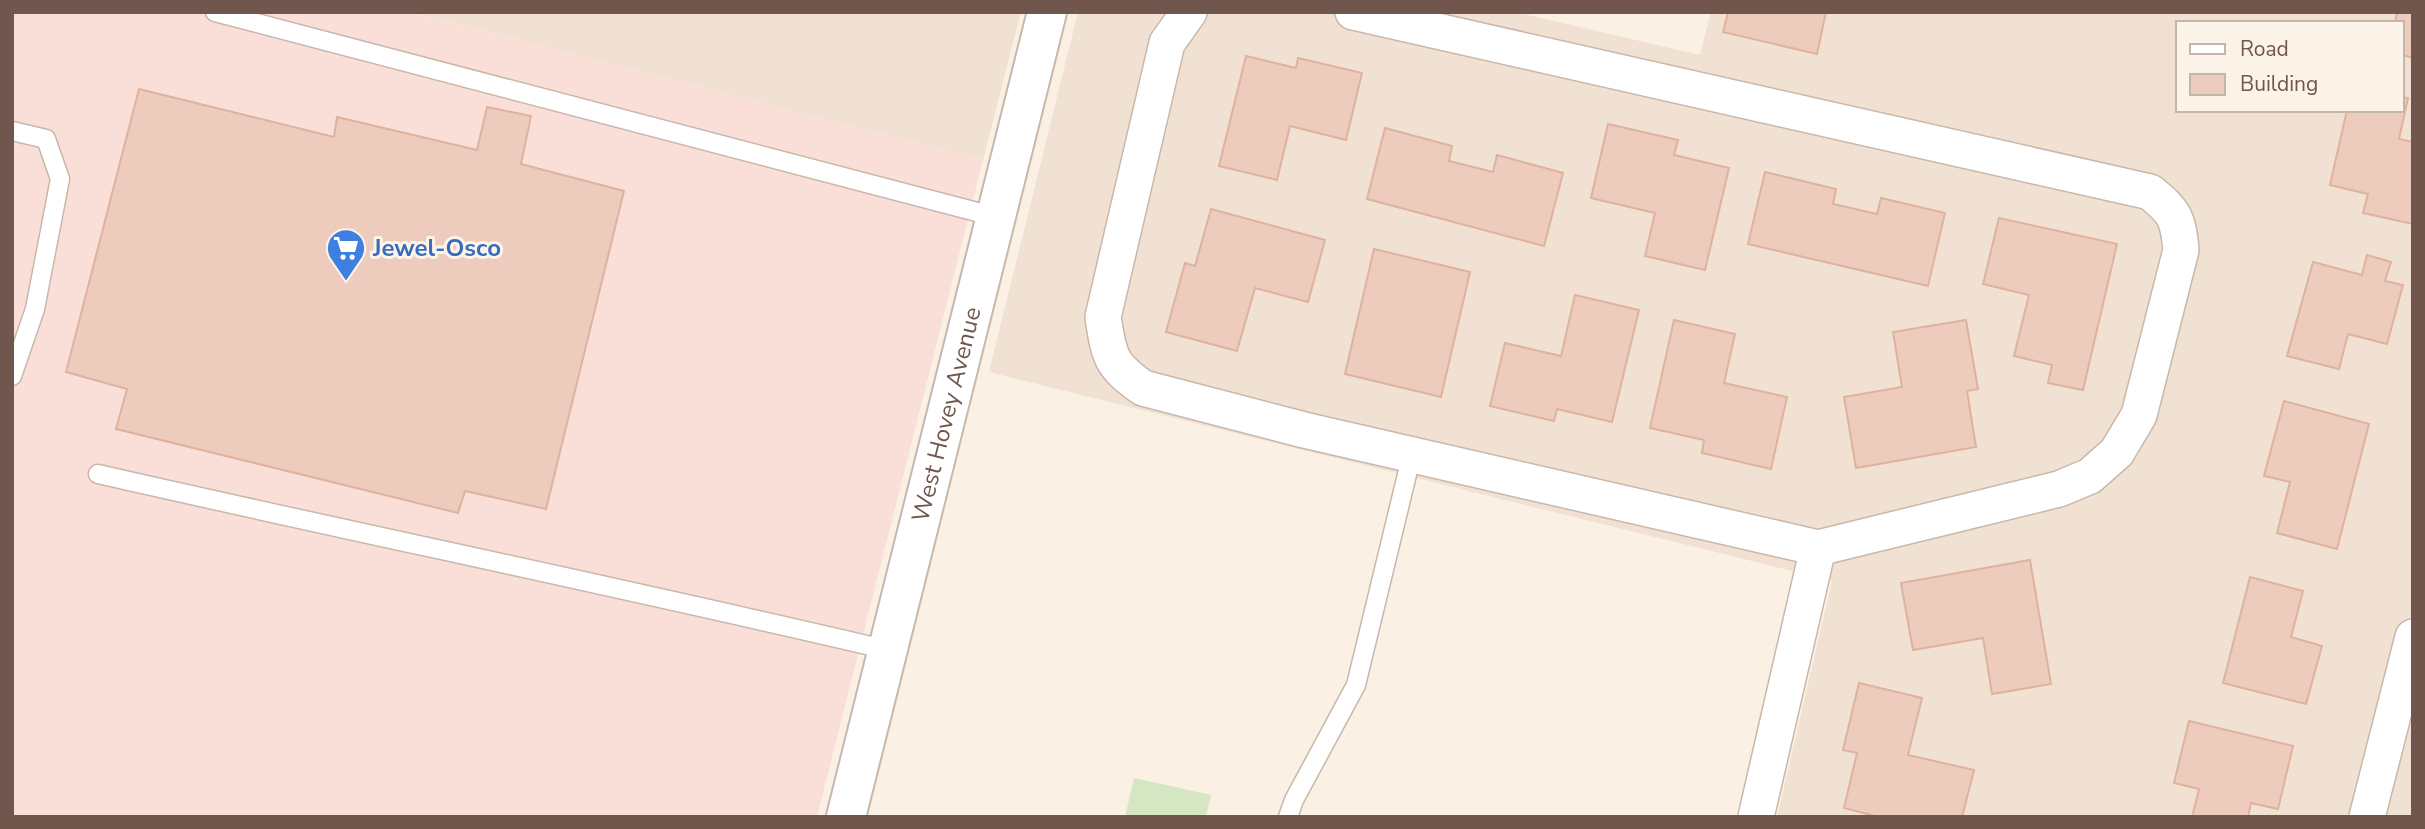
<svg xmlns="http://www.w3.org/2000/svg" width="2425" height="829" font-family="'Nunito Sans',sans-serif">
<rect width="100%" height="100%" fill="#faf0e4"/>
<g fill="#f1e1d3" fill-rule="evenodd">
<polygon points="410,12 1021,12 983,160"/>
<path d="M 1078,12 L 1515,12 L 1700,55 L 1711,12 L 2413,12 L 2413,817 L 1777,817 L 1832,581 L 989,372 ZM 2178,23 L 2402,23 L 2402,110 L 2178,110 Z"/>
</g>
<polygon fill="#fadfd8" points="12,12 409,12 983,160 817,817 12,817"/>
<polygon fill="#d5e6c3" points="1134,778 1211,795 1206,817 1125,817"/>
<g fill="#edccbd" stroke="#dfb29f" stroke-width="2">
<polygon points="1728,12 1826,12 1817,54 1723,32"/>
<polygon points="2397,12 2413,12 2413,58 2402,55 2402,23 2395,23"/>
<polygon points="1246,56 1296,68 1298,58 1362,73 1346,140 1290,126 1277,180 1219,166"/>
<polygon points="139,89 334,137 337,117 477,150 487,107 531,116 521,164 624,191 546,509 465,491 458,513 116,429 127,389 66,372"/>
<polygon points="2402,97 2408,98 2399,139 2413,142 2413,224 2363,213 2368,194 2330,185 2347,110 2402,110"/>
<polygon points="1608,124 1678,140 1674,155 1729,168 1705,270 1645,256 1655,213 1591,198"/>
<polygon points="1385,128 1452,146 1449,161 1493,172 1497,155 1563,173 1544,246 1367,199"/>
<polygon points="1765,172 1836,189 1833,204 1877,214 1881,198 1945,213 1928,286 1748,244"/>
<polygon points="1211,209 1325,240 1308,302 1255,288 1237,351 1166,332 1185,263 1195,266"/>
<polygon points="1999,218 2117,244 2083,390 2048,383 2052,365 2014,356 2029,295 1983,284"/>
<polygon points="1374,249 1470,272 1441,397 1345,374"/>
<polygon points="2367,255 2391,262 2385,281 2403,285 2387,344 2348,334 2339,369 2287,356 2313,262 2362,275"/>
<polygon points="1575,295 1639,310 1612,422 1557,409 1554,421 1490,406 1505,343 1561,356"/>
<polygon points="1674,320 1735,334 1724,383 1787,397 1771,469 1702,453 1704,440 1650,428"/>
<polygon points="1966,320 1978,389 1967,391 1976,447 1856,468 1844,397 1902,387 1893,332"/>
<polygon points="2284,401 2369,424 2337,549 2277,533 2290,482 2264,476"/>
<polygon points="2030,560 2051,684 1992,694 1983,638 1913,650 1901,583"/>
<polygon points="2250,577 2303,591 2291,637 2322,646 2306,704 2223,683"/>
<polygon points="1859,683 1922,698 1908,755 1974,770 1962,817 1879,817 1844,808 1857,753 1843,750"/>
<polygon points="2189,721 2293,746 2278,809 2251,803 2248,817 2192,817 2199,789 2174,783"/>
</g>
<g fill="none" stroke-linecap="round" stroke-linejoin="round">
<g stroke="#cab7ab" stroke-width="21">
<g id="service">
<polyline points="215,12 996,217"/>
<polyline points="12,131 46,139 60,179 35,309 12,376"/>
<path d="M 98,474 C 361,534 625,588 888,650"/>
<polyline points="1288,817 1294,800 1356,685 1412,454"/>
</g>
</g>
<g stroke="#cab7ab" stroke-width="38">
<g id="minor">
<path d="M 1189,12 L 1167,43 L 1103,317 C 1109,356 1110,365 1143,388 L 1304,430 L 1818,548 L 2059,489 L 2090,476 L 2117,452 L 2139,415 L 2181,250 C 2178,218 2175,212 2150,192 L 1353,12"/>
<polyline points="1756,817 1818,548"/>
<polyline points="2367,817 2413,637"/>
</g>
</g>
<g stroke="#cab7ab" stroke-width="42">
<g id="tertiary">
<path id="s1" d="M 846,817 L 1047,12"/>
</g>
</g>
<use href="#service" stroke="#fff" stroke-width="18"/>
<use href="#minor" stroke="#fff" stroke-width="35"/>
<use href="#tertiary" stroke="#fff" stroke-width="38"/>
</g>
<defs>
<g id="supermarket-pin" transform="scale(2.0125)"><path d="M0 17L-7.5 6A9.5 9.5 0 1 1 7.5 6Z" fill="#3f7fe0" stroke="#fdf4e9"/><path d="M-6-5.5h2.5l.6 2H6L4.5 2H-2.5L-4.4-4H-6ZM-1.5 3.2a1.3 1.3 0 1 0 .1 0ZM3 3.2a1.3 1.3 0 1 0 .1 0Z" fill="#fff"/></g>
</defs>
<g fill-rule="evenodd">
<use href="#supermarket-pin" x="346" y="248"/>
</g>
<g text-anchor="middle" stroke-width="6" stroke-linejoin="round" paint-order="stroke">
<g font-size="24" font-weight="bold" fill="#366cbe" stroke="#fdf4e9" text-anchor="start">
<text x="373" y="256">Jewel-Osco</text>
</g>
<g font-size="24" fill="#70564c" stroke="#fdf4e9">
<text dy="8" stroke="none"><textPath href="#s1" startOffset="415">West Hovey Avenue</textPath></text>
</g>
</g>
<rect width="2425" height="829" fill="none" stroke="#70564c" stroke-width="28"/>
<rect x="2176" y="21" width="228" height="91" fill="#fdf4e9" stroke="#c5b5aa" stroke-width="2"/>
<rect x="2190" y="44" width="35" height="10" fill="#ffffff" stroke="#c5b5aa" stroke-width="2"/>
<text x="2240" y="56" font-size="21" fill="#70564c">Road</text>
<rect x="2190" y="74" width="35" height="21" fill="#edccbd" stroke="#c5b5aa" stroke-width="2"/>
<text x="2240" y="91" font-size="21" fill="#70564c">Building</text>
</svg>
